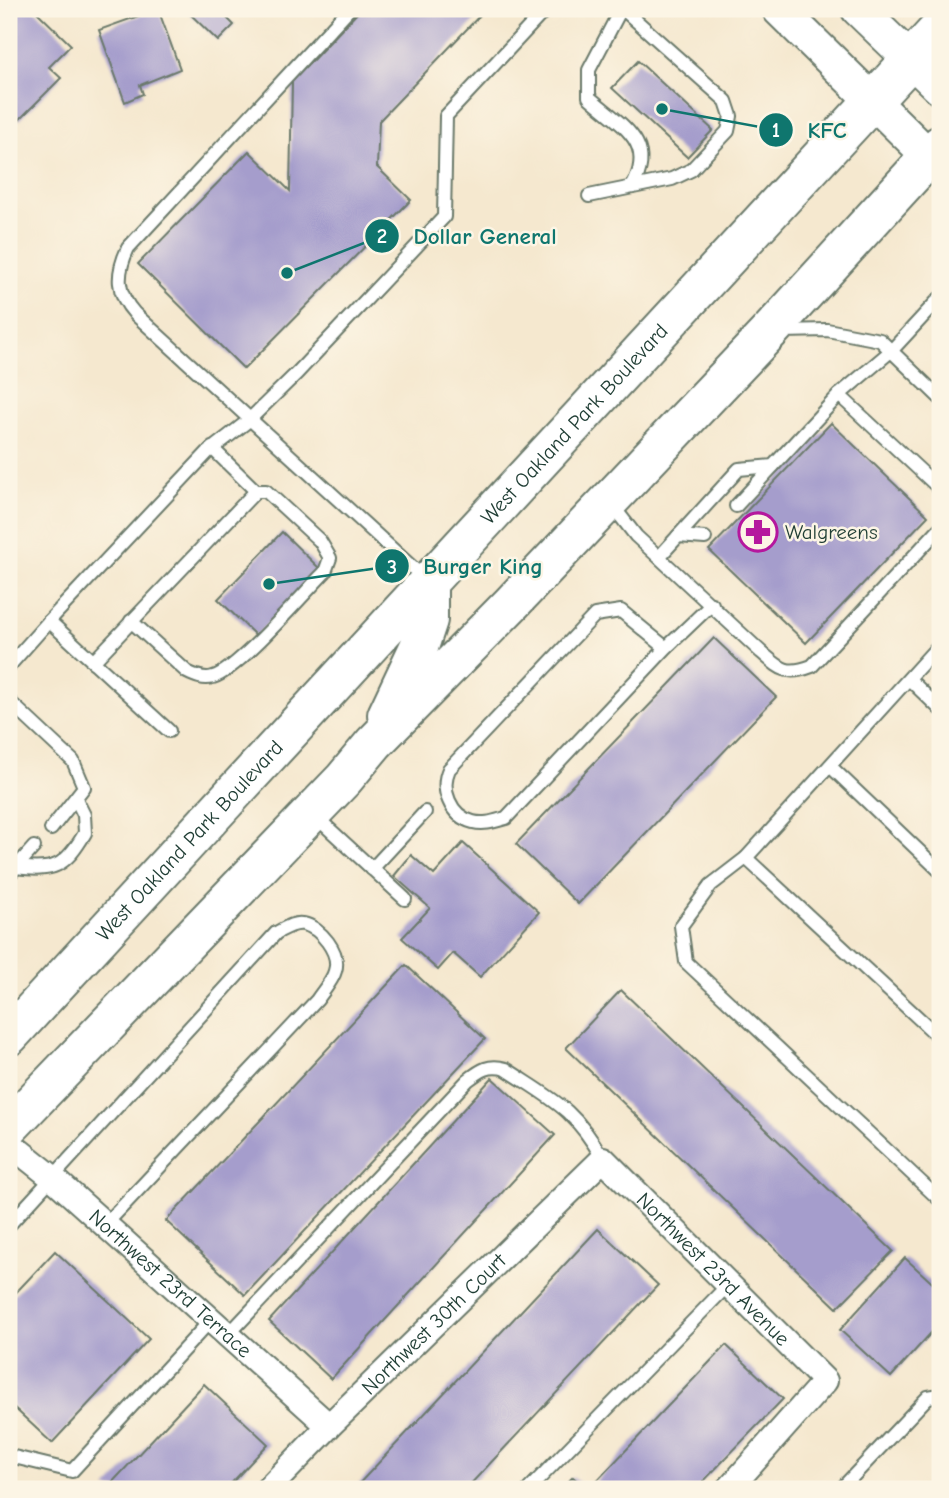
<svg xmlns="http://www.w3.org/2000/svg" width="949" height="1498" font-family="'Comic Neue',sans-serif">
<rect width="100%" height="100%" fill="#fcf5e5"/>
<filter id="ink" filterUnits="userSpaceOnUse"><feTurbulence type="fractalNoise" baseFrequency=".0143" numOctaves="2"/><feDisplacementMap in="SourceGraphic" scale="14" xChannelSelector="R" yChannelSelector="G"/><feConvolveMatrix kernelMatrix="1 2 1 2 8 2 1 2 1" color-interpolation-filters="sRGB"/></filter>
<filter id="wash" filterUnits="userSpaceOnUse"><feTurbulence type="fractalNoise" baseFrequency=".00686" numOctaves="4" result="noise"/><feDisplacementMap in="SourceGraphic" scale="28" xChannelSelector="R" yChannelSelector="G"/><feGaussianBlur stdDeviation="1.57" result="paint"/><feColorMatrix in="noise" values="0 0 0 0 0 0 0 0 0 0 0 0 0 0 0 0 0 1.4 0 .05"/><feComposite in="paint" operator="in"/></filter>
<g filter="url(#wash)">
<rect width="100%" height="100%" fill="#f5e8cf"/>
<g id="blocks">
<g fill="#a59dcc">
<polygon points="19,9 34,9 71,45 49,67 61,78 19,120 9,110 9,19"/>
<polygon points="158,9 180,69 140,85 143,94 125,102 99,30"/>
<polygon points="185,9 231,9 224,15 234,25 218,41"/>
<polygon points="361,9 486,9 379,121 377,167 411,200 244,369 138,264 249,151 290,191 292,82"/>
<polygon points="638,61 713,130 687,157 612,88"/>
<polygon points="831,423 928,516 806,643 709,550"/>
<polygon points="282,532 320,569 256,636 218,599"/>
<polygon points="714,638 776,697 578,904 516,844"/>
<polygon points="463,843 539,912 480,977 453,953 438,970 402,938 430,908 394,876 411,855 434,875"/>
<polygon points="406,965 485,1039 245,1295 166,1221"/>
<polygon points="621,990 893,1251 837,1308 566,1048"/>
<polygon points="492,1078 555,1135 331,1379 269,1321"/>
<polygon points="598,1229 658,1285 466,1489 354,1489"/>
<polygon points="55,1251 149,1339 52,1443 9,1403 9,1300"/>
<polygon points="905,1258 940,1290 940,1323 891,1377 840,1330"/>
<polygon points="726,1345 783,1399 696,1489 589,1489"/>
<polygon points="204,1384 268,1444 226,1489 106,1489"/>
<polygon points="573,1477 586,1489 561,1489"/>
</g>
</g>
</g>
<g filter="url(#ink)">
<use href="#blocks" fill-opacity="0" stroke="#6a796a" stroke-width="2"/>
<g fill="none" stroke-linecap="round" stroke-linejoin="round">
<g stroke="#6a796a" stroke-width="16">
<g id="lane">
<path d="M 349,9 L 128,248 C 116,274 116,293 135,314 L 425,579"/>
<path d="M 621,9 L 589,70 L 589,97 C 620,125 658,142 632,187"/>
<polyline points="589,196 672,179 691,170 728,131 731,116 726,101 623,9"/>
<polyline points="783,331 827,330 880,340 940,398"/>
<polyline points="839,395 940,489"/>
<path d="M 612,505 L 636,536 L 761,652 C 781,669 786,676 812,666 L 940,528"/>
<polyline points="736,506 773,466"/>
<polyline points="678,536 705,538"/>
<polyline points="660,556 739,469 773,466 839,395 892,350 940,298"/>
<path d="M 131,621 L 187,672 C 195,676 204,680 213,677 C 237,671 304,593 325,572 L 330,558 L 320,541 L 266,491 L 256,491 L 212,448"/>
<polyline points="940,644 746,858 711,885 681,926 686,962 940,1200"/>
<path d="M 666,648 L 621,611 L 595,615 L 449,769 C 440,789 450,816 473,822 C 485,825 495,821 506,818 L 666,648 L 712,604"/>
<polyline points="93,662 256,491"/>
<polyline points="9,666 49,621"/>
<polyline points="909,679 940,709"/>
<polyline points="9,701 73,761 84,787 51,829"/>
<polyline points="169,731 49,621 208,452 248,421 297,373 444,217 446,116 546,9"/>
<polyline points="830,766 940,871"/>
<polyline points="314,815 405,899"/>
<polyline points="746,858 940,1038"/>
<path d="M 16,867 C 54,872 65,867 85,833 L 84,815 L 76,799"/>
<polyline points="372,869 425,812"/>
<polyline points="9,875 34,847"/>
<path d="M 9,1225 L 276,933 C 284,929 294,922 303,924 C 320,927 341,953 335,971 C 333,980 323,991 317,1000 L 105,1225"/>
<path d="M 228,1335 L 468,1080 C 481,1070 489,1064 506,1069 C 553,1100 574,1108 603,1159"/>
<polyline points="9,1463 14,1457 72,1471 211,1320"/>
<polyline points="529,1489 728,1285"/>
<polyline points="841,1489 928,1397 940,1395"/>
</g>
</g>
<g stroke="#6a796a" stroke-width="28">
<g id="street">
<path id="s1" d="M 9,1143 L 53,1178 L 329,1426"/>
<path id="s2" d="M 268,1489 L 329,1426 L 603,1159 L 825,1381 L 729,1489"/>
</g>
</g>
<g stroke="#6a796a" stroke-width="37">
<g id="secondary">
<polyline points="779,9 940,167"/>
<polyline points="858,9 940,88"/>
</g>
</g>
<g stroke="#6a796a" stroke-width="42">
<g id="primary">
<polyline points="387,715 419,647 428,620 428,582"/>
<path id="s3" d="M 9,1036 L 940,28"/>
<polyline points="9,1127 344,779 374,743 511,604 770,331 940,145"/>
</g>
</g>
<use href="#lane" stroke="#fff" stroke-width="12"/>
<use href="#street" stroke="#fff" stroke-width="24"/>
<use href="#secondary" stroke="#fff" stroke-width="33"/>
<use href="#primary" stroke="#fff" stroke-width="38"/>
</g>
</g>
<defs>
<g id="pharmacy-ring" transform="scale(2.0125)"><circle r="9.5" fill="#fcf5e5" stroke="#b5179e" stroke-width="1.5"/><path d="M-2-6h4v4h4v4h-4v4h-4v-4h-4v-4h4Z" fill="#b5179e"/></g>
</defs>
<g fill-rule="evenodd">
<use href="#pharmacy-ring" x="758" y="532"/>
</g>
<g text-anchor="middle" stroke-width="5" stroke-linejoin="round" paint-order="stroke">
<g font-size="21" fill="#1f3d34" stroke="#fcf5e5">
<text dy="7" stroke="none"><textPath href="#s3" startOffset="833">West Oakland Park Boulevard</textPath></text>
<text dy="7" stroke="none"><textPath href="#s3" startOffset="266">West Oakland Park Boulevard</textPath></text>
<text dy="7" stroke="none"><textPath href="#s2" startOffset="626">Northwest 23rd Avenue</textPath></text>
<text dy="7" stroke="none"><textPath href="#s1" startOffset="214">Northwest 23rd Terrace</textPath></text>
<text dy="7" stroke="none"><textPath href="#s2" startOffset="234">Northwest 30th Court</textPath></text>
</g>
<g font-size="21" fill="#1f3d34" stroke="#fcf5e5" text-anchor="start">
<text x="785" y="539">Walgreens</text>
</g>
</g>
<path fill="none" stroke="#0f766e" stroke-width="2.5" d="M662 109L776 130M287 273L382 236M269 584L392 566"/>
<g fill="#0f766e" stroke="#fcf5e5" stroke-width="2.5">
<circle cx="662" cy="109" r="7"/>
<circle cx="287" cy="273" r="7"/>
<circle cx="269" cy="584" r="7"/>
<circle cx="776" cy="130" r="18"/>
<circle cx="382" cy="236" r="18"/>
<circle cx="392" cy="566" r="18"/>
</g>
<g font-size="21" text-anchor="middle" font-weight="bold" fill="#fff">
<text x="776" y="137">1</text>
<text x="382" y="243">2</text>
<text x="392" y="574">3</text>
</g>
<g font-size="23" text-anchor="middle" font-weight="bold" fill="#0f766e" stroke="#fcf5e5" stroke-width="5" stroke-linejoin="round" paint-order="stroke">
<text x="827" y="138">KFC</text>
<text x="485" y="244">Dollar General</text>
<text x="483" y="574">Burger King</text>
</g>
<rect width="949" height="1498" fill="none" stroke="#fcf5e5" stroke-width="35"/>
</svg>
